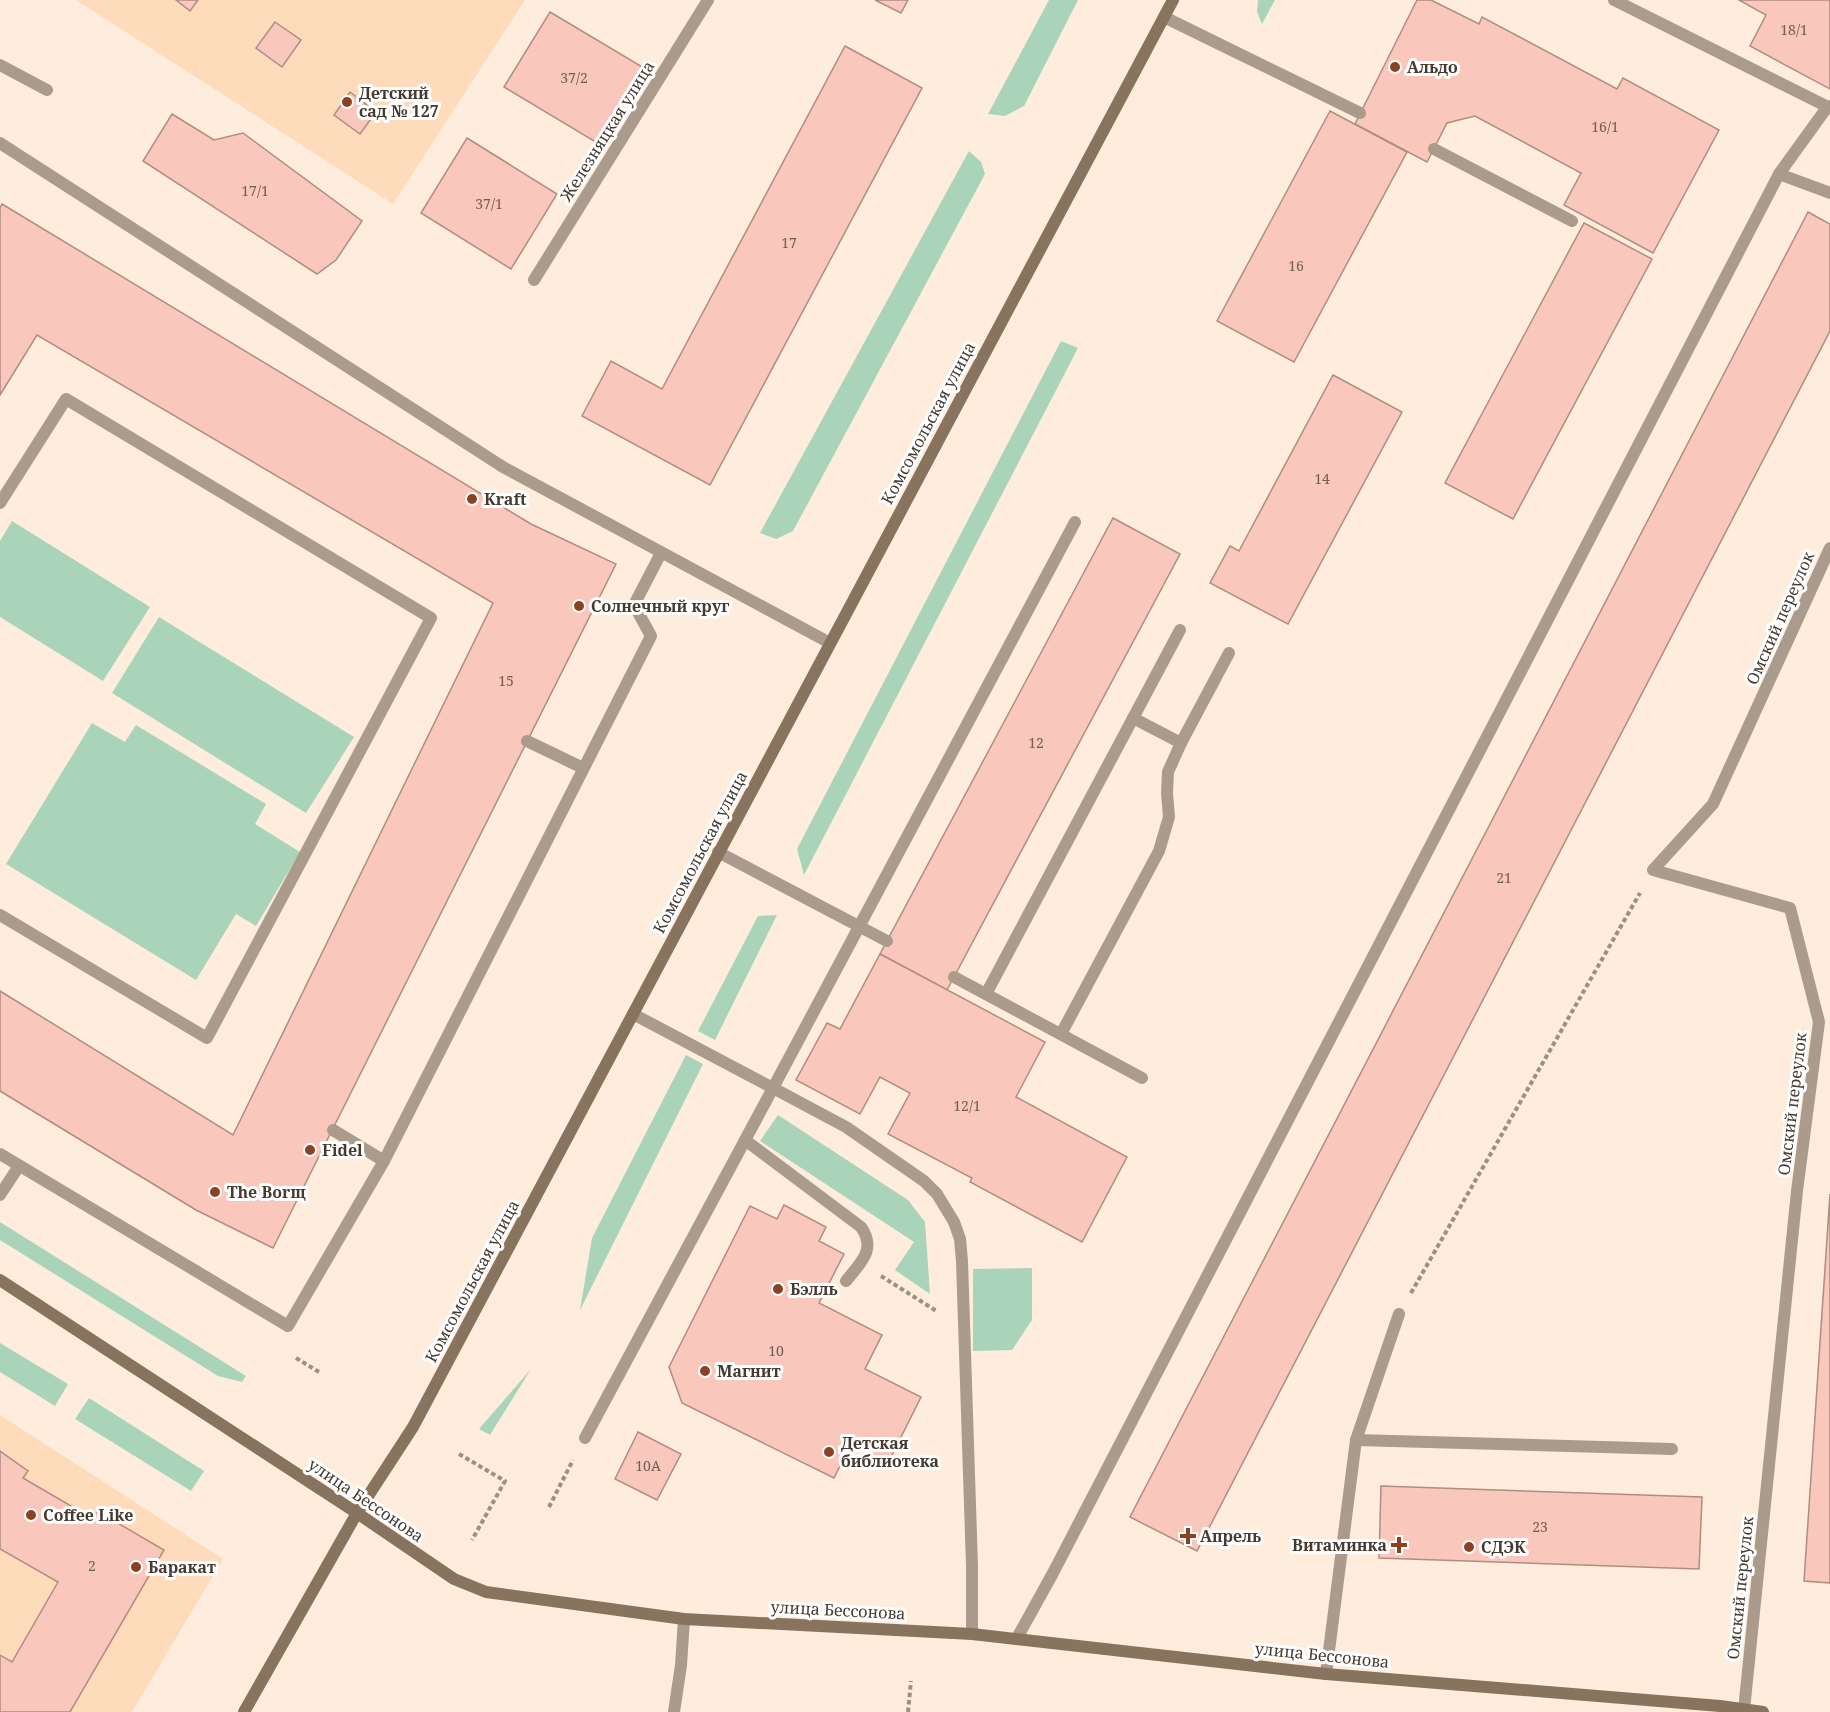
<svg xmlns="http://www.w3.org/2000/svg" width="1830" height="1712" font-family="'Noto Serif',serif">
<rect width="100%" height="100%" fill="#feeddd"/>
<g fill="#fedcbb">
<polygon points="76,0 525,0 393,204"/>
<polygon points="0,1415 223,1559 132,1712 0,1712"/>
</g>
<g fill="#a9d4ba">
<polygon points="1049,0 1078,0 1024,106 1005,116 988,114"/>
<polygon points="1258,0 1275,0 1262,24 1257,12"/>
<polygon points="969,151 981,162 985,174 793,531 776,539 760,533"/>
<polygon points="1061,341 1078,348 804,875 797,849"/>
<polygon points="12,521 150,607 103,681 0,617 0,541"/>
<polygon points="159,617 354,737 306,813 112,693"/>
<polygon points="92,723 125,742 136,725 266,804 255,824 300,852 256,926 236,914 196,980 6,864"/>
<polygon points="777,915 715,1040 698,1031 758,916"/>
<polygon points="686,1055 703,1064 580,1310 592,1238"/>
<polygon points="778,1115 908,1200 925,1222 930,1294 895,1270 914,1242 760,1141"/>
<polygon points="0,1222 246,1376 242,1382 218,1376 0,1240"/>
<polygon points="1032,1268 1032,1320 1012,1350 973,1351 973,1269"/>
<polygon points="0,1343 68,1384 55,1406 0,1372"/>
<polygon points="531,1369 490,1435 479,1429"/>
<polygon points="89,1398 204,1471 191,1491 75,1419"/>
</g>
<g fill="#f9c7bc" stroke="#b18c83" stroke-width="1.5">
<polygon points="176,0 198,0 190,11"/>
<polygon points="875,0 908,0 901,13"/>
<polygon points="1417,0 1431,0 1479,24 1482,17 1617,89 1623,78 1719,130 1653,253 1564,205 1581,173 1475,116 1447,123 1427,162 1355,124"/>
<polygon points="1739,0 1830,0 1830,89 1750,46 1766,15"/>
<polygon points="550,12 644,68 599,144 504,87"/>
<polygon points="275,22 301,40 282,67 256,48"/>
<polygon points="845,46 922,88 710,485 582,416 611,361 662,389"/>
<polygon points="350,92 376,112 360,134 334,115"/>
<polygon points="1330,111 1407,152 1294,362 1217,321"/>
<polygon points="172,114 214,140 243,133 362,221 336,260 317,274 143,161"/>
<polygon points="467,138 557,194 511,269 421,213"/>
<polygon points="2,204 531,524 616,564 273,1248 196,1210 0,1091 0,991 233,1135 493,603 37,335 0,395 0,208"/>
<polygon points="1808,212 1830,224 1830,331 1197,1551 1130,1517"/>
<polygon points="1584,223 1652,259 1513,519 1445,483"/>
<polygon points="1333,375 1402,412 1288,624 1210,583 1230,546 1239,551"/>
<polygon points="1113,518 1180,554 947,990 880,954"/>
<polygon points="880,954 1045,1042 1016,1097 1127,1157 1082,1242 970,1182 972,1178 888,1134 910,1093 880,1077 860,1114 796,1080 827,1023 840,1029"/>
<polygon points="1830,1194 1830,1583 1804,1581"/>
<polygon points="784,1205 826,1227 819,1241 844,1254 819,1303 882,1335 865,1369 921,1397 888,1463 851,1444 834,1478 682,1403 669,1367 750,1206 777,1219"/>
<polygon points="638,1432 681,1454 657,1500 615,1479"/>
<polygon points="0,1451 28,1471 23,1478 93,1519 97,1511 164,1550 70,1712 0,1712 0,1655 12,1662 58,1582 0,1549"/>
<polygon points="1381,1486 1702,1497 1699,1569 1379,1558"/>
</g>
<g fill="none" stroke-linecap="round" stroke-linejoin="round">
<g stroke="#9d8f82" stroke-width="4" stroke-dasharray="4.5 3" stroke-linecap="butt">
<polyline points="881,1276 938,1312"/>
<polyline points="1411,1293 1640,893"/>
<polyline points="296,1358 319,1372"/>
<polyline points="459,1454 505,1481 472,1540"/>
<polyline points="549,1507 573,1460"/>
<polyline points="908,1712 911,1681"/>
</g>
<g stroke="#aa9b8d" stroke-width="12">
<polyline points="1614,0 1830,108"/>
<polyline points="1164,17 1360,113"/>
<polyline points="0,65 47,90"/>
<polyline points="0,143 503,467 830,643"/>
<polyline points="1434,149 1572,221"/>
<polyline points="1779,174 1830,193"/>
<polyline points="0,503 66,399 431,618 207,1038 0,915"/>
<polyline points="1133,718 1181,743"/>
<polyline points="527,741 583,768"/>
<polyline points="718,852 887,941"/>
<polyline points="954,977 1142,1078"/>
<polyline points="986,994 1180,630"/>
<polyline points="633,1014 773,1088 1075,522"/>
<polyline points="1061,1034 1159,851 1169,817 1167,793 1168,772 1181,743 1229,653"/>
<polyline points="333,1130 384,1161"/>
<path d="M 745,1140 L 861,1227 C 877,1250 860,1263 846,1281"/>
<polyline points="0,1154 288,1326 384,1161 651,636 634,605 661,553"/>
<polyline points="0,1195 19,1166"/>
<polyline points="585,1438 773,1088 846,1127 924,1181 937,1194 954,1222 960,1239 962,1261 972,1566 972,1634"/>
<polyline points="1356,1440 1672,1449"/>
<polyline points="1017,1638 1053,1573 1779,174 1828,106"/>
<polyline points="1326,1674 1356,1440 1399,1314"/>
<polyline points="1744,1710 1797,1191 1819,1022 1790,908 1653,870 1713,804 1830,548"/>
<polyline points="674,1712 681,1665 684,1619"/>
</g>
<polyline stroke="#aa9b8d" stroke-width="12" points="534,280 708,0"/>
<g stroke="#88735e" stroke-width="12">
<polyline points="0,1280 357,1513 454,1579 486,1592 684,1619 972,1634 1326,1674 1720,1706 1763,1712"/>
<polyline points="244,1712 357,1513 413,1427 1173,0"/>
</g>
</g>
<g fill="#8a4222" stroke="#fff" stroke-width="2">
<circle cx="1395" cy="67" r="6"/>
<circle cx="347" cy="102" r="6"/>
<circle cx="472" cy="499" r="6"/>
<circle cx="579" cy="606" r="6"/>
<circle cx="310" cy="1150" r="6"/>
<circle cx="215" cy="1192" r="6"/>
<circle cx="778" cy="1289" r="6"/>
<circle cx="705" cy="1371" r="6"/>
<circle cx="829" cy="1452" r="6"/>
<circle cx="31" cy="1515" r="6"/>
<path d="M1185 1527h6v6h6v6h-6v6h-6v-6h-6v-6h6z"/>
<path d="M1396 1536h6v6h6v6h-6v6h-6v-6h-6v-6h6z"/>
<circle cx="1469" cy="1547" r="6"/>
<circle cx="136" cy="1567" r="6"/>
</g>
<g text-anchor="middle" stroke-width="6" stroke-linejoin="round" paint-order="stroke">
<g font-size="14" fill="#735e53">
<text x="1794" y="35">18/1</text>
<text x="574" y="83">37/2</text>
<text x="1605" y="132">16/1</text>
<text x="255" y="196">17/1</text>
<text x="489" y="209">37/1</text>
<text x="789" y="248">17</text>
<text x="1296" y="271">16</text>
<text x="1322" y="484">14</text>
<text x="506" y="686">15</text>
<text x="1036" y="748">12</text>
<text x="1504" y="883">21</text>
<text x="967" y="1111">12/1</text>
<text x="776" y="1356">10</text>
<text x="648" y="1471">10А</text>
<text x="1540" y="1532">23</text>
<text x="92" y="1571">2</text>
</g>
<g font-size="16" font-weight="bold" fill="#463b30" stroke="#fff" text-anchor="start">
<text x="1407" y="73">Альдо</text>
<text x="359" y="99">Детский<tspan x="359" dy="18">сад № 127</tspan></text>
<text x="484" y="505">Kraft</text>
<text x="591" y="612">Солнечный круг</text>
<text x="322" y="1156">Fidel</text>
<text x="227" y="1198">The Borщ</text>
<text x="790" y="1295">Бэлль</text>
<text x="717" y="1377">Магнит</text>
<text x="841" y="1449">Детская<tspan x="841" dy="18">библиотека</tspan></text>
<text x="43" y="1521">Coffee Like</text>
<text x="1200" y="1542">Апрель</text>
<text x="1387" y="1551" text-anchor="end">Витаминка</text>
<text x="1481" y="1553">СДЭК</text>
<text x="148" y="1573">Баракат</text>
</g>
<g font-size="16" fill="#463b30" stroke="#fff">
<text transform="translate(607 131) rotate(-58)" y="6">Железняцкая улица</text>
<text transform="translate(928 423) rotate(-62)" y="6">Комсомольская улица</text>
<text transform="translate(1780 618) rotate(-66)" y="6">Омский переулок</text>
<text transform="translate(700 852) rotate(-62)" y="6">Комсомольская улица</text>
<text transform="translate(1792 1104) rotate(-83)" y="6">Омский переулок</text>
<text transform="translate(472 1281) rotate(-62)" y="6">Комсомольская улица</text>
<text transform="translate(366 1500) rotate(34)" y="6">улица Бессонова</text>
<text transform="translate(1740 1588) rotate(-84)" y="6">Омский переулок</text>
<text transform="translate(838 1610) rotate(3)" y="6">улица Бессонова</text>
<text transform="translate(1322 1655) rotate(6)" y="6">улица Бессонова</text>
</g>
</g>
</svg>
